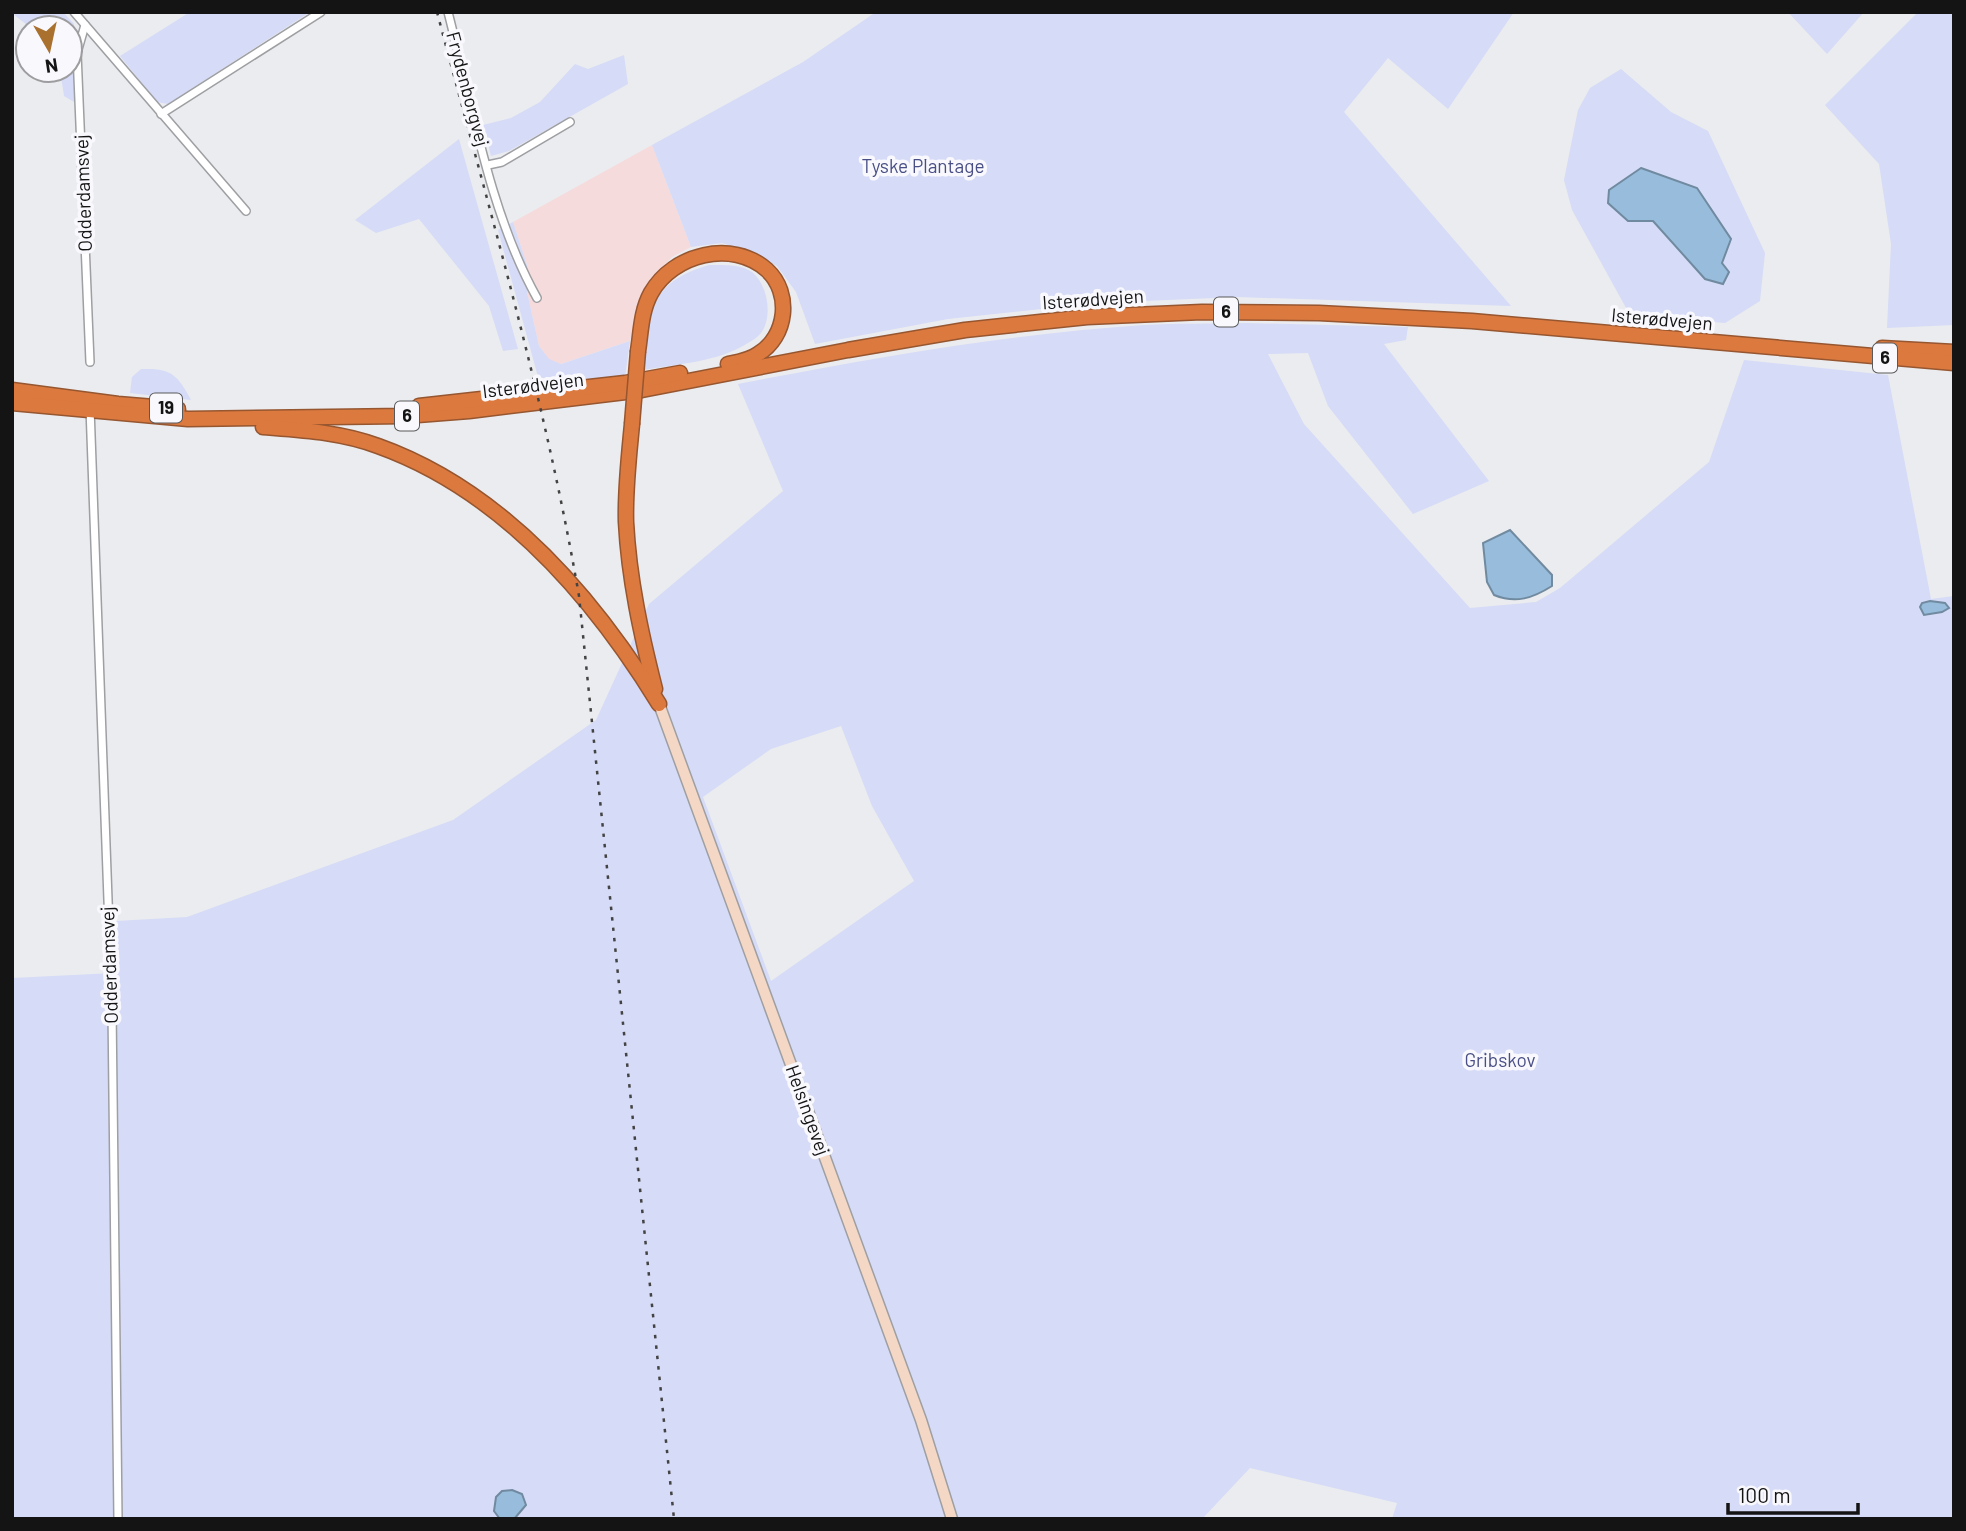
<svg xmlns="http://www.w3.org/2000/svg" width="1966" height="1531" font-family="Barlow,sans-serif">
<rect width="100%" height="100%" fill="#ebecef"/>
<polygon fill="#f6dbdd" points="652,145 691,247 672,257 650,280 641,299 630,341 561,364 549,360 539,346 527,292 527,265 513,222"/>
<g fill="#d6dbf7" fill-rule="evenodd">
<polygon points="13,12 63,12 74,24 74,102 64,96 60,70 70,70 70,28 31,28 13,14"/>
<polygon points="190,12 310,12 168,104 157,102 120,56"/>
<polygon points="876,12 1514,12 1448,109 1388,58 1344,112 1511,306 1237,297 1098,303 948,319 815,344 796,292 777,266 755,254 722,243 691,247 652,145 803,62"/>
<polygon points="1788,12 1864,12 1827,54"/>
<polygon points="1918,12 1954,12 1954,325 1887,328 1891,244 1879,164 1825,105"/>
<polygon points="624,55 628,84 509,151 491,156 483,125 511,118 540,102 575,64 588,69"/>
<path d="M 1621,69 L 1671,112 L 1708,131 L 1765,253 L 1760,301 L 1725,323 L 1630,315 L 1572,210 L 1564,180 L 1578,110 L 1590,88 ZM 1653,221 L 1723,284 L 1705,279 Z"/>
<polygon points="459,139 518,349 503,351 489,306 419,219 376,233 355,220"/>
<polygon points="513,222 527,265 527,292 539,346 549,359 561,364 630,341 625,377 541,388 498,230"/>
<path d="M 709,265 C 722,265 741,264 752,272 C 768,285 773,317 761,333 C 759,336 752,341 748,343 C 719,362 676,364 643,370 C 647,315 649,282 709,265 Z"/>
<path d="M 1245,323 L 1408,327 L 1406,340 L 1384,344 L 1489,481 L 1413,514 L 1328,406 L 1308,353 L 1268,354 L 1304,424 L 1470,608 L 1536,602 L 1560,588 L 1709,462 L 1744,360 L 1888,375 L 1931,599 L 1954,596 L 1954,1519 L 1392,1519 L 1397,1503 L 1250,1468 L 1202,1519 L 12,1519 L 12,978 L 114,973 L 116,921 L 187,917 L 453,820 L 596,720 L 649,604 L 783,491 L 738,384 C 872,358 1007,334 1144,325 C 1177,323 1211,324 1245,323 ZM 841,726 L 872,806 L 914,881 L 771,981 L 703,797 L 771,749 Z"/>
<path d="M 141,369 C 171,368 177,374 191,400 L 130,393 L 132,377 Z"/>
</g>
<g fill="#98bcdb" stroke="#708aa0" stroke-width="2">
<polygon points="1641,168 1697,188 1731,239 1722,263 1729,272 1723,284 1705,279 1653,221 1628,221 1608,203 1609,190"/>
<path d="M 1510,530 L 1552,575 L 1552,586 C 1533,598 1516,604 1494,595 L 1487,582 L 1483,543 Z"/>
<polygon points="1930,601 1945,603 1949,608 1942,612 1924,615 1920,607 1922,603"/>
<polygon points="512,1490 522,1494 526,1505 515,1518 500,1519 494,1511 496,1497 502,1491"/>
</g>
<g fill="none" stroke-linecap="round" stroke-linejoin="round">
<g stroke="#9e9fa2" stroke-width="10">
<g id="street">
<polyline points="74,12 246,211"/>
<path d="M 448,12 C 472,105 490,214 537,298"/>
<polyline points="85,25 77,53 90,362"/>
<polyline points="161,114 321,12"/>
<polyline points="488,165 502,162 570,122"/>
<polyline points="90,408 112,1009 118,1519"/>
</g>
</g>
<g stroke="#9e9fa2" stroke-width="13">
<polyline id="secondary" points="659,704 921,1420 952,1519"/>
</g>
<g stroke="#965630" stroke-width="17">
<g id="highway">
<polyline points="1882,348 1954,352"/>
<path d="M 638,351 C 641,332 641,311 651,293 C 673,254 732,239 767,270 C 792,293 787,337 758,354 C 750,360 738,362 728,364"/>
<polyline points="12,390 118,404 178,409"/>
<polyline points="12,403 188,419 405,416 469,411 642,390 848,350 965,330 1087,317 1202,312 1319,313 1472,321 1954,363"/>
<polyline points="419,406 625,383 680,373"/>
<path d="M 632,424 C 629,456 625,490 626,522 C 629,579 641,634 655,689"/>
<path d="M 263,427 C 301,430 341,432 378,446 C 501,490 592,595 659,704"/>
</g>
</g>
<use href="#street" stroke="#fff" stroke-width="7"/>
<use href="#secondary" stroke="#f4d7c5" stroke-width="10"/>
<use href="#highway" stroke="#dc793e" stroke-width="14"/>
<path stroke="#434344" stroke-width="2.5" stroke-dasharray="3.5 7" stroke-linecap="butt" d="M 437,12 C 488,206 545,398 579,596 L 674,1519"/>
<g stroke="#965630" stroke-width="17" stroke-linecap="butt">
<polyline id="highway-bridge" points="632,424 638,351"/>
</g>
<use href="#highway-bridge" stroke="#dc793e" stroke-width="14"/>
</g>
<g text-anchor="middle" stroke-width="7" stroke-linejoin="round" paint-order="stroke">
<g fill="#f9f9fd" stroke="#59595b" stroke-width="2">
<rect x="1214" y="297.5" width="24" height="29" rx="5"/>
<rect x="1873" y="343.5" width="24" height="29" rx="5"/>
<rect x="150" y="393.5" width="32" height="29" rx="5"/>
<rect x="395" y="401.5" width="24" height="29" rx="5"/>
</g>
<g font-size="18" font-weight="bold" fill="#141415">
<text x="1226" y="318">6</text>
<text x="1885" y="364">6</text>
<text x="166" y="414">19</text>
<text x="407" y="422">6</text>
</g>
<g font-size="19" fill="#141415" stroke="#f9f9fd">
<text transform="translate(468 89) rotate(75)" y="7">Frydenborgvej</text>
<text transform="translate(83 193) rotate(-92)" y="7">Odderdamsvej</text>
<text transform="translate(1093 299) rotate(-4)" y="7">Isterødvejen</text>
<text transform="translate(1662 319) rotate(5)" y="7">Isterødvejen</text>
<text transform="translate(533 385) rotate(-7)" y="7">Isterødvejen</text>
<text transform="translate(109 965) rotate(-92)" y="7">Odderdamsvej</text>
<text transform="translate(808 1110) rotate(70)" y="7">Helsingevej</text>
</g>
<g font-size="19" fill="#494f86" stroke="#f9f9fd">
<text x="923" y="173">Tyske Plantage</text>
<text x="1500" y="1067">Gribskov</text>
</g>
</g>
<rect width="1966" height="1531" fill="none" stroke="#141415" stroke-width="28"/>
<g transform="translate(49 49) rotate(171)"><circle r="33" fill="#f9f9fd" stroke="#9d9da0" stroke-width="2"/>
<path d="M0-5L12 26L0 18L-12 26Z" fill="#a9702e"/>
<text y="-10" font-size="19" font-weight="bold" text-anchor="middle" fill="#141415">N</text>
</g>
<path d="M1728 1503v10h130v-10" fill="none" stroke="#141415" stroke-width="3.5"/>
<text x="1738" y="1503" font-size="21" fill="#141415" stroke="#f9f9fd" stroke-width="5" paint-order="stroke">100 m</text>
</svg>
